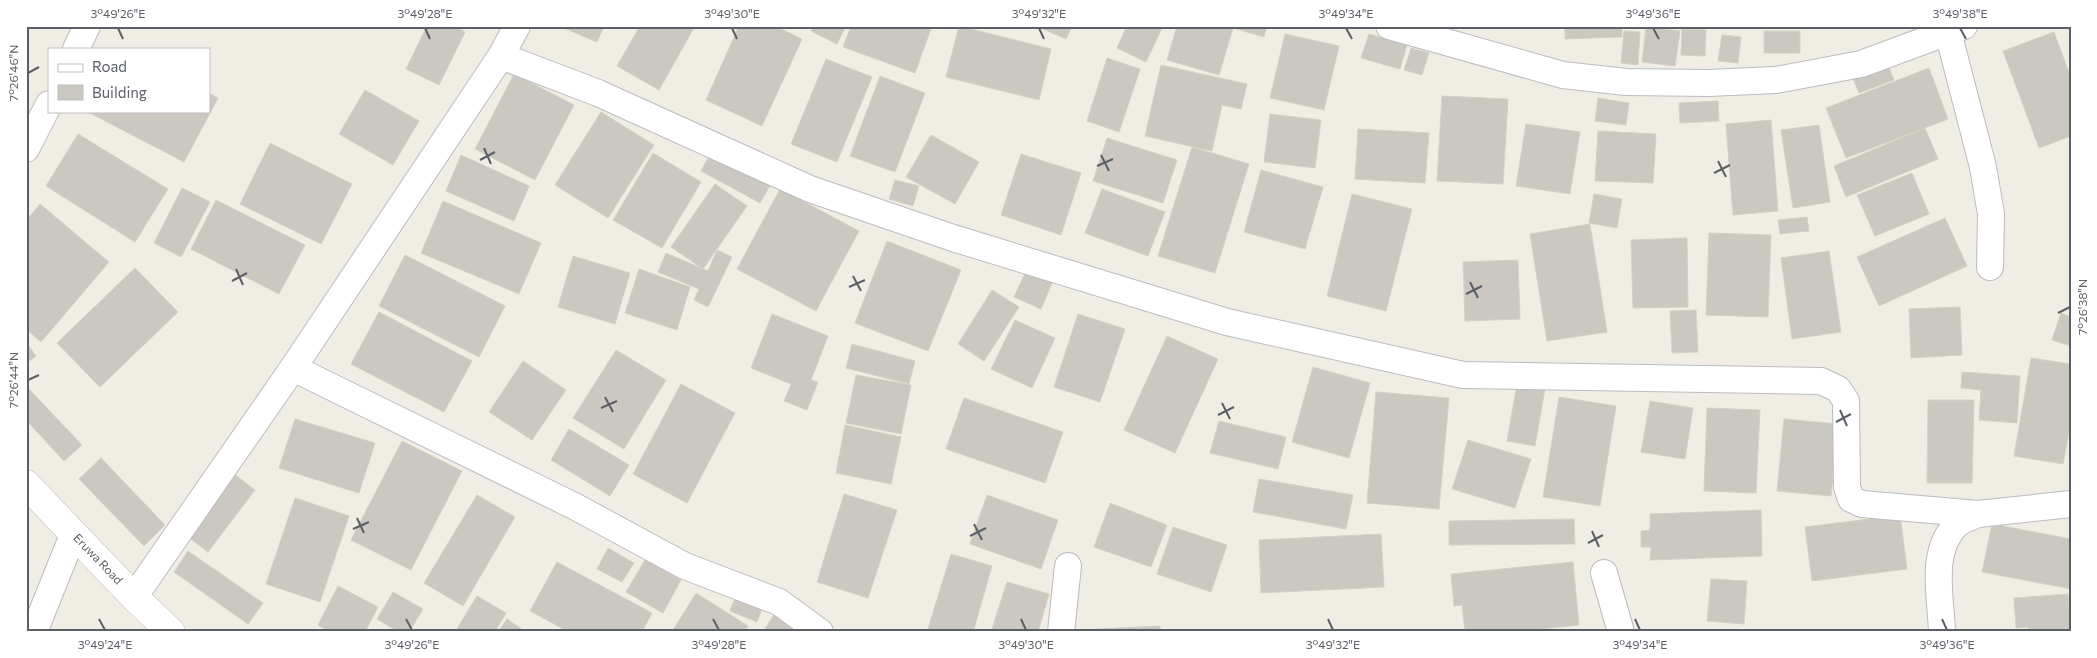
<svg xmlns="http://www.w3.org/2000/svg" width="2097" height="658" font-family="Commissioner,sans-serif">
<rect width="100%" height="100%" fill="#f0eee4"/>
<g fill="#cbc8c1" stroke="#d5d1c2">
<polygon points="427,26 454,26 465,32 439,85 406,69"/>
<polygon points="559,26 604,26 597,42"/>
<polygon points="640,26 695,26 659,90 617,66"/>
<polygon points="739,26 775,26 802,39 762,126 706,100"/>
<polygon points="813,26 846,26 837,44 811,31"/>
<polygon points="851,26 932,26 915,73 843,47"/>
<polygon points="959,26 1051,49 1039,100 946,77"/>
<polygon points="1036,26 1072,26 1066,39"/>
<polygon points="1127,26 1163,26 1146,62 1117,48"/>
<polygon points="1177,26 1267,26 1264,37 1233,28 1219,75 1167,60"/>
<polygon points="1565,26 1622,26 1622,37 1565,39"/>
<polygon points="1646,27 1680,31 1675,66 1642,62"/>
<polygon points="1682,29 1706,30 1705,56 1681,55"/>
<polygon points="1624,31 1640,32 1638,65 1621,63"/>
<rect x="1764" y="31" width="36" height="22"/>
<polygon points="2054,32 2071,78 2071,136 2039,148 2003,51"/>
<polygon points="1285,34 1339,46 1324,110 1270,98"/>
<polygon points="1369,34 1407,45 1400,69 1361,58"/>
<polygon points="1722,35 1741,37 1738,63 1718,61"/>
<polygon points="1411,48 1429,53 1422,75 1404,70"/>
<polygon points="1107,58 1140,69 1119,132 1087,121"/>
<polygon points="826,59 872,77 837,162 791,144"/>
<polygon points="1887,63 1894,80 1859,93 1852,76"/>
<polygon points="1161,65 1247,84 1241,109 1222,105 1212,151 1145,136"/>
<polygon points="1929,68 1948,119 1846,158 1826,108"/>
<polygon points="514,74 574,105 535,180 475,149"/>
<polygon points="880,76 925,93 895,172 850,156"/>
<polygon points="365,90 419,121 393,165 339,134"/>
<polygon points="209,93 218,98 184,162 86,111 209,111"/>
<polygon points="1442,96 1508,99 1503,184 1437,181"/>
<polygon points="1598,98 1629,103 1626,125 1595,121"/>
<polygon points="1718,101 1719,121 1680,123 1679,103"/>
<polygon points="601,112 654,145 608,218 555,185"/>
<polygon points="1270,114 1321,120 1315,168 1264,162"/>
<polygon points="1771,120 1778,211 1733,215 1726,124"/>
<polygon points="1526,124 1580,132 1570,194 1516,186"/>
<polygon points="1819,125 1830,202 1793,208 1781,130"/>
<polygon points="1925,128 1938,159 1846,197 1834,166"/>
<polygon points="1358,129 1429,133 1425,183 1355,179"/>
<polygon points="1598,131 1656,134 1653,183 1595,181"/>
<polygon points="78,134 168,189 135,242 46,186"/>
<polygon points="931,135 979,162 955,204 906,177"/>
<polygon points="1107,138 1177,160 1163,203 1093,181"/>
<polygon points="270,143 352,184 321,244 240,204"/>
<polygon points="1192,147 1249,164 1215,273 1158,256"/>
<polygon points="713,149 772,182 760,203 701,171"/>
<polygon points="653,153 701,182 662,248 613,220"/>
<polygon points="1021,154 1081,173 1061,235 1001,215"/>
<polygon points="461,155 529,186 514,221 446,191"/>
<polygon points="1261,170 1323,187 1305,249 1244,232"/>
<polygon points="1912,173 1929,214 1875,236 1857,195"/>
<polygon points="895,180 919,186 913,206 889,199"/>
<polygon points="715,184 747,206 703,269 671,247"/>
<polygon points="182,188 210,202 181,257 154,243"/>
<polygon points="780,189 859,231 816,311 737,269"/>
<polygon points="1102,189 1165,212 1148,256 1085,233"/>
<polygon points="1352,194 1412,209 1386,311 1327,296"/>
<polygon points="1594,194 1622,199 1617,228 1589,223"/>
<polygon points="216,200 305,245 279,294 191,249"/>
<polygon points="443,201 541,243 519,294 421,253"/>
<polygon points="40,204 109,262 41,342 26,329 26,221"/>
<polygon points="1807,217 1809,231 1780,234 1778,220"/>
<polygon points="1945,218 1967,266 1879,306 1857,257"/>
<polygon points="1590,224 1607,332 1547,341 1530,234"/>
<polygon points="1709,233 1771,235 1768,317 1706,315"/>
<polygon points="1687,238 1688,307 1633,308 1631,240"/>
<polygon points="887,241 961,270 928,351 855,323"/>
<polygon points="717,250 732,257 708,307 694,300 699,289 658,272 666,253 708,271"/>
<polygon points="1829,251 1841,332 1792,339 1781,258"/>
<polygon points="405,255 505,306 479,357 379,306"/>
<polygon points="573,256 630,273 615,324 558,307"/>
<polygon points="1518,260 1520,319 1465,321 1463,262"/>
<polygon points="135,268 178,312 100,387 57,343"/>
<polygon points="639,269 690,287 677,330 625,313"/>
<polygon points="1027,269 1053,281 1041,309 1014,297"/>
<polygon points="992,290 1019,307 984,361 958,344"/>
<polygon points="1960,307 1962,355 1911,358 1909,309"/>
<polygon points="1696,310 1698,352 1672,353 1670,311"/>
<polygon points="379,312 472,361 444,412 351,364"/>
<polygon points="2061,313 2071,317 2071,346 2052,340"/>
<polygon points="772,314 828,336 811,380 818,382 807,410 784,401 791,384 751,368"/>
<polygon points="1078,314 1125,329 1100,402 1054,387"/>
<polygon points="1015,320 1055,338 1032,388 991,369"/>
<polygon points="1167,336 1218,359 1175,453 1124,430"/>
<polygon points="26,342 36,356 26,363"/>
<polygon points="852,344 915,361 909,384 846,368"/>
<polygon points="616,350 666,380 624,449 573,418"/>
<polygon points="2031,358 2071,364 2071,421 2063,464 2014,456"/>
<polygon points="523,361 566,390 532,440 489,412"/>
<polygon points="1313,367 1370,383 1349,458 1292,442"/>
<polygon points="1962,372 2020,376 2017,423 1979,420 1981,390 1961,388"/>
<polygon points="856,375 911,385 901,434 846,423"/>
<polygon points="681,384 735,413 687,503 633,474"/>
<polygon points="1517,384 1545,389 1535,446 1507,441"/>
<polygon points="26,386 82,445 64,461 26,420"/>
<polygon points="1376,392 1449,398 1439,509 1367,503"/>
<polygon points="1559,397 1616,406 1600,506 1543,497"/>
<polygon points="964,398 1063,432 1045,483 946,449"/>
<polygon points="1928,400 1974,400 1972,483 1927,483"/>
<polygon points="1650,401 1693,408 1685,459 1641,452"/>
<polygon points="1707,408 1760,410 1756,493 1704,491"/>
<polygon points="295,419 375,443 359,493 279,468"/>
<polygon points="1784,419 1838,424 1831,496 1777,491"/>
<polygon points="1219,421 1286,437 1278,469 1210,453"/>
<polygon points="845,425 901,437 891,484 836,473"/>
<polygon points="569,429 629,465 610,496 551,460"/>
<polygon points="1468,440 1531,459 1515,508 1452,489"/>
<polygon points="402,441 462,471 411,570 351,540"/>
<polygon points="101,458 165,525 144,546 79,479"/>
<polygon points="234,474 255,490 208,552 187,536"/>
<polygon points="1259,479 1353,495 1346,529 1253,512"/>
<polygon points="844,494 897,510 868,598 817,582"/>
<polygon points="477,495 515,517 463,606 424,583"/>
<polygon points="987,495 1058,520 1041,569 970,544"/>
<polygon points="295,498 349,516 320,602 266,584"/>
<polygon points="1110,503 1167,525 1151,567 1094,547"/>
<polygon points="1761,510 1762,556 1650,560 1651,547 1641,547 1641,531 1650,530 1650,514"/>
<polygon points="1900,515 1907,569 1812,581 1805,527"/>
<polygon points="1574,519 1575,544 1449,545 1449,521"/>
<polygon points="1992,524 2071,539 2071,589 1982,572"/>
<polygon points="1173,527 1227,545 1211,592 1157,574"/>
<polygon points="1381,534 1384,587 1261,593 1259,540"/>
<polygon points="608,548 634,563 622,582 597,569"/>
<polygon points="188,551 263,603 248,624 174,572"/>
<polygon points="951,554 992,566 973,632 927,632"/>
<polygon points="645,560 681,580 663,613 626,592"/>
<polygon points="557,562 652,613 642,632 569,632 530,611"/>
<polygon points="1573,562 1579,625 1513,632 1465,632 1462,605 1454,606 1451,574"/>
<polygon points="1711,579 1747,581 1744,624 1707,621"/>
<polygon points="1007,582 1049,594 1038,632 991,632"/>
<polygon points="338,586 378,607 365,632 330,632 318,625"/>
<polygon points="393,592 423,609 409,632 399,632 377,619"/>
<polygon points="696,593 748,626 744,632 672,632"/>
<polygon points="2068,594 2071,632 2029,632 2028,627 2016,628 2014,598"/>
<polygon points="736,595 763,606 757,622 730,611"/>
<polygon points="477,596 506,613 495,632 455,632"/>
<polygon points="777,610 811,632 763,632"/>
<polygon points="507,619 526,632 498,632"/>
<polygon points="1160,626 1160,632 1078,632 1078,630"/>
</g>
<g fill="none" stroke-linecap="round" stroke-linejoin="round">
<g stroke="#b9bcc1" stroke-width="28">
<g id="minor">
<polyline points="1389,26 1563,75 1626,82 1708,83 1776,80 1861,64 1964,26"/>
<polyline points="1948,32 1983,167 1991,214 1990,267"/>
<polyline points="76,49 87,26"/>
<polyline points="501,56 598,93 810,189 953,238 1227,322 1463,375 1821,381 1838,389 1846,401 1847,487 1851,499 1862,504 1978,514 2071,504"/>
<polyline points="26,149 49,104"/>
<polyline points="293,368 576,507 685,566 779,602 820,632"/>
<polyline points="1604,573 1621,632"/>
<polyline points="134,597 293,368 501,56 517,26"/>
<polyline points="34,632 73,535"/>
<polyline points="1061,632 1068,566"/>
<path d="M 1942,632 C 1941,597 1929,551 1957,524 C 1962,520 1971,517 1978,514"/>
</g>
</g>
<g stroke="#babdc3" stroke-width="29">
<g id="secondary">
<path id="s1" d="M 26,484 L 134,597 L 171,632"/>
</g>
</g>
<use href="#minor" stroke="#fff" stroke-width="26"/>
<use href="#secondary" stroke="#fff" stroke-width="28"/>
</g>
<path fill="none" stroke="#5c6066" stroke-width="2" d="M 118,28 L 123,39M 425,28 L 430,39M 732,28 L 737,39M 1039,28 L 1044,39M 1346,28 L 1352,39M 1653,28 L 1659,39M 1960,28 L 1966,39M 28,73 L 39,67M 484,148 L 491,164M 1101,155 L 1109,171M 480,160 L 495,152M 1718,161 L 1726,177M 1097,166 L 1113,159M 1714,173 L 1730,165M 236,269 L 243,285M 853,276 L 861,291M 232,281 L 247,273M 1470,282 L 1478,298M 849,287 L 865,280M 1466,294 L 1482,286M 2058,313 L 2070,307M 28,380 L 39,375M 605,397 L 613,412M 1222,403 L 1230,419M 601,408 L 617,401M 1840,410 L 1847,426M 1218,415 L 1234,407M 1836,422 L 1851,414M 357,518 L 364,533M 974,524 L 982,540M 353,529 L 369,522M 1592,531 L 1599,547M 970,536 L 986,528M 1588,543 L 1603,535M 99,619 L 105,630M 406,619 L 412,630M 713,619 L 719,630M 1021,619 L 1026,630M 1328,619 L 1333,630M 1635,619 L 1640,630M 1942,619 L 1947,630"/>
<g text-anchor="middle" stroke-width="4" stroke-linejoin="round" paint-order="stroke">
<g font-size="12" fill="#5c6066" stroke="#fff">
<text dy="4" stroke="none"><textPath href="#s1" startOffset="104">Eruwa Road</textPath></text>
</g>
</g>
<rect width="2097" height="658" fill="none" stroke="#ffffff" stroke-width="55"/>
<rect x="48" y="48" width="162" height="65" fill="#ffffff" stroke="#bebfc2"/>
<rect x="58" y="64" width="25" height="8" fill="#ffffff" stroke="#bebfc2"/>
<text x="92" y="72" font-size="15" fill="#5c6066">Road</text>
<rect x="58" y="85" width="25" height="15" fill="#cbc8c1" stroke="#bebfc2"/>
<text x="92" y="98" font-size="15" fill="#5c6066">Building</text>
<rect x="28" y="28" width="2042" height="602" fill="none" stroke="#5c6066" stroke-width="2"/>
<g font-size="12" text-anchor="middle" fill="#5c6066">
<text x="118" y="18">3°49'26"E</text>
<text x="425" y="18">3°49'28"E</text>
<text x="732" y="18">3°49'30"E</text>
<text x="1039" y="18">3°49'32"E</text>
<text x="1346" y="18">3°49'34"E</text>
<text x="1653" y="18">3°49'36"E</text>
<text x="1960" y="18">3°49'38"E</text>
<text transform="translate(14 73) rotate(-90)" y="4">7°26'46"N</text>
<text transform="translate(2083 307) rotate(-90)" y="4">7°26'38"N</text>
<text transform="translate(14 380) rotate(-90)" y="4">7°26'44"N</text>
<text x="105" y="649">3°49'24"E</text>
<text x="412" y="649">3°49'26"E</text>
<text x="719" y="649">3°49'28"E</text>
<text x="1026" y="649">3°49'30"E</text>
<text x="1333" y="649">3°49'32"E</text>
<text x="1640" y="649">3°49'34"E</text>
<text x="1947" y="649">3°49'36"E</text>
</g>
</svg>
